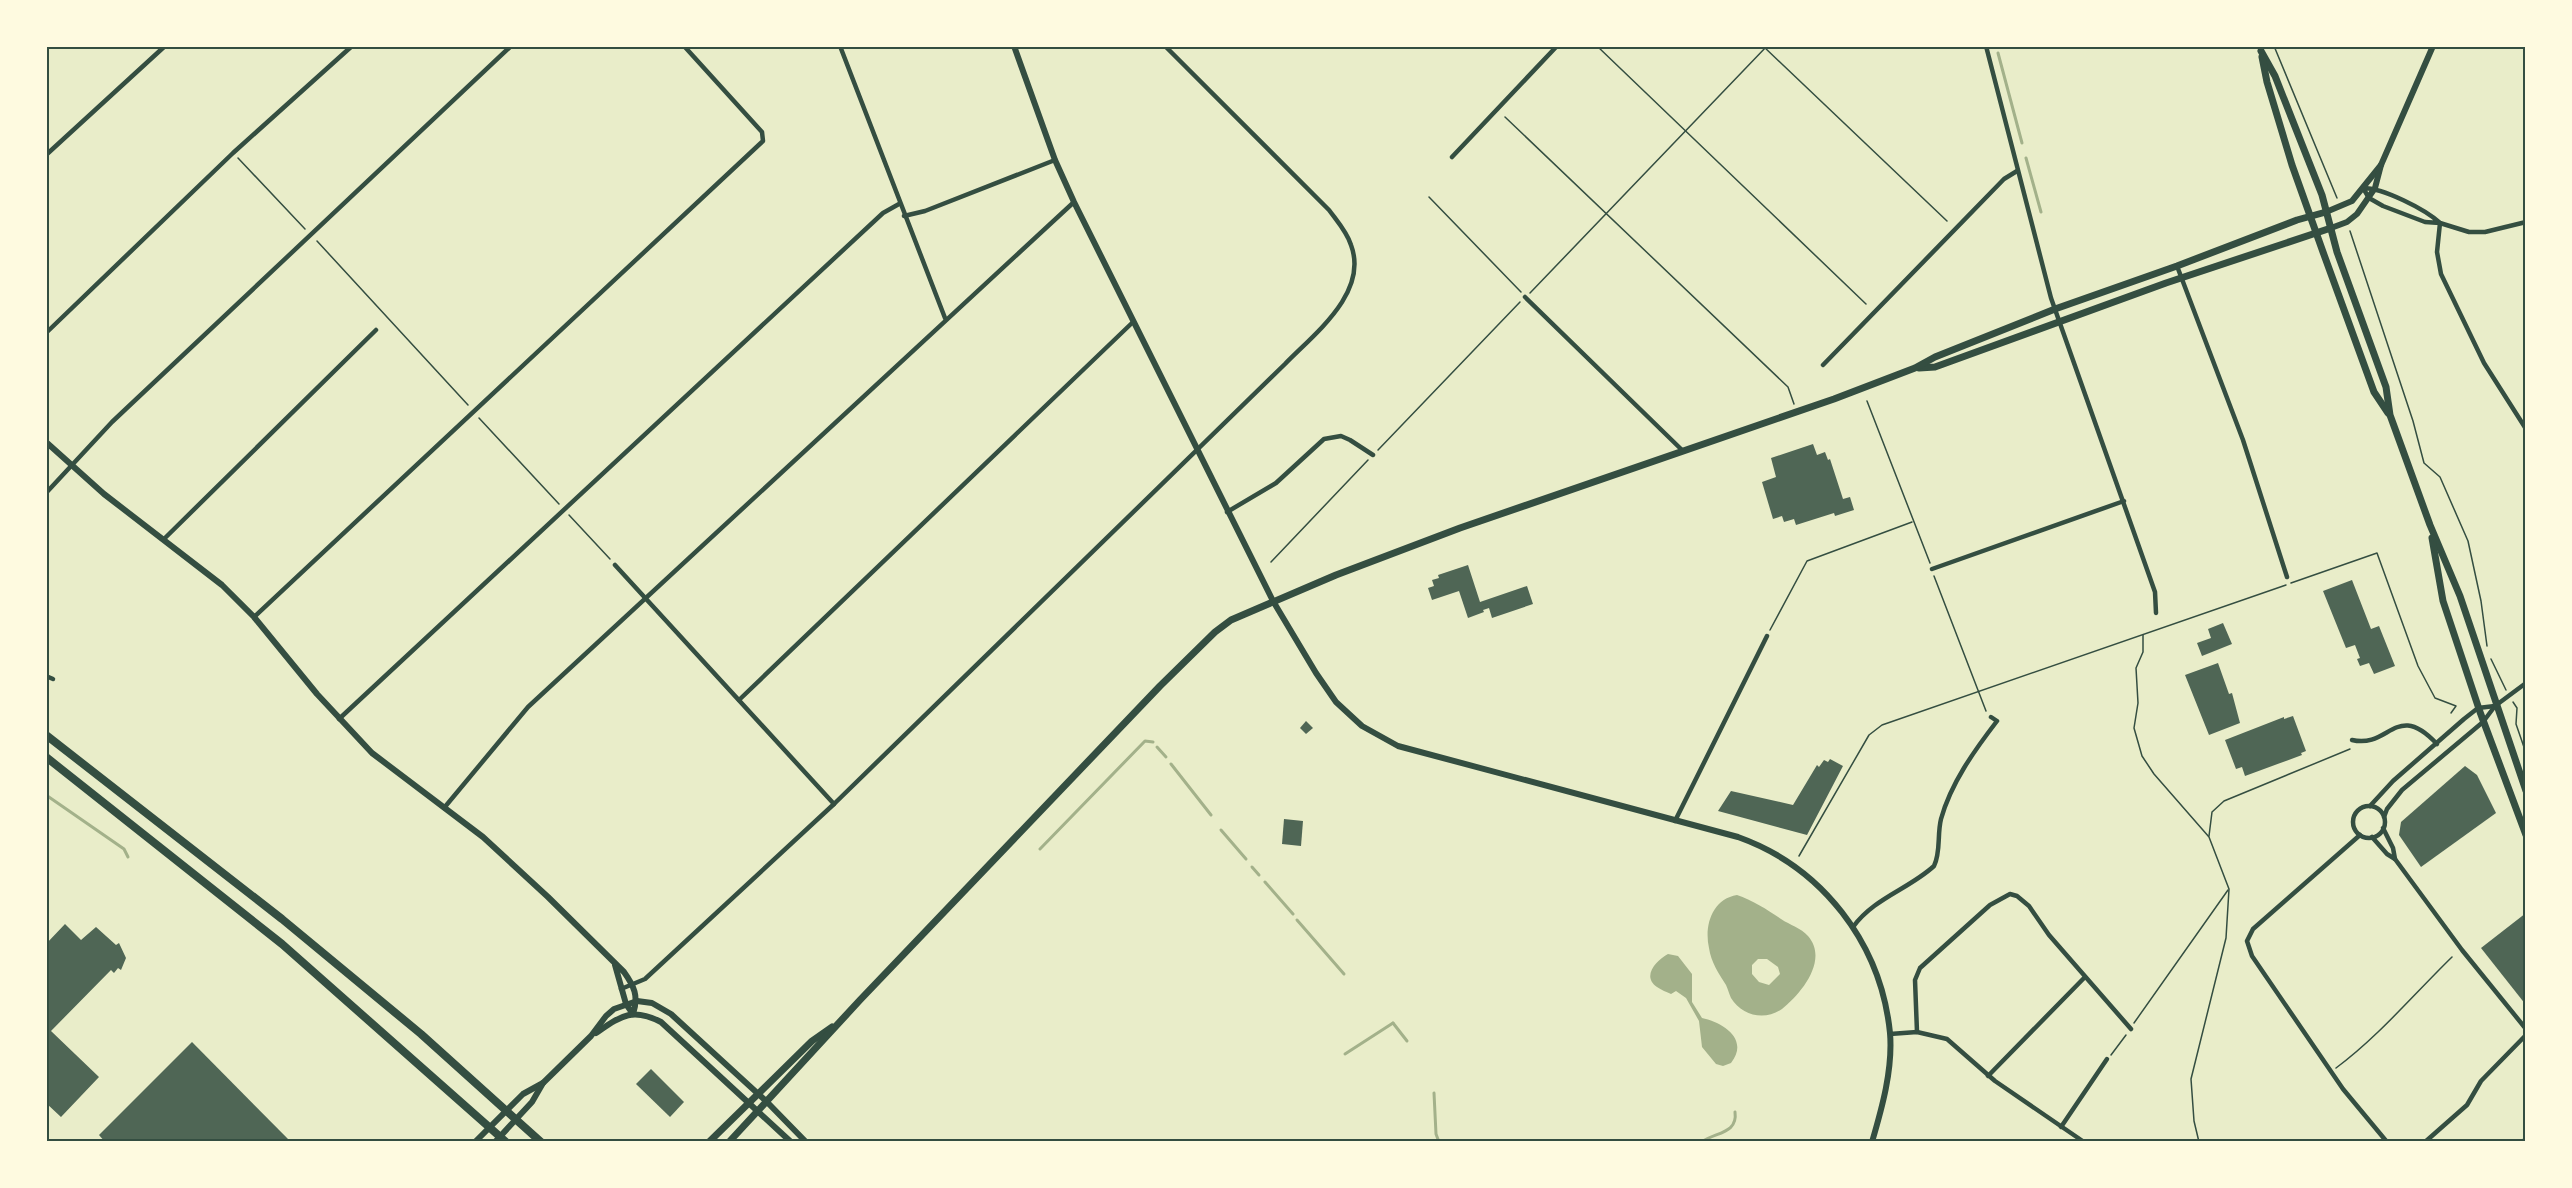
<svg xmlns="http://www.w3.org/2000/svg" width="2572" height="1188" font-family="Lato,sans-serif">
<rect width="100%" height="100%" fill="#e9edc9"/>
<g fill="#a3b18a" fill-rule="evenodd">
<path d="M 1737,895 C 1752,900 1768,910 1781,919 C 1790,925 1801,928 1808,936 C 1829,960 1801,994 1782,1009 C 1765,1021 1742,1016 1731,998 C 1729,994 1728,989 1726,985 C 1719,974 1711,962 1709,948 C 1704,926 1712,899 1737,895 ZM 1758,959 L 1767,959 L 1778,967 L 1780,974 L 1769,985 L 1759,982 L 1752,974 L 1752,965 Z"/>
<path d="M 1668,954 L 1678,956 L 1692,974 L 1692,1002 L 1702,1018 C 1722,1022 1750,1039 1731,1063 L 1723,1066 L 1716,1064 L 1702,1047 L 1699,1021 L 1686,998 L 1676,991 L 1671,994 C 1667,992 1661,990 1657,987 C 1641,976 1657,960 1668,954 Z"/>
</g>
<g fill="none" stroke-linecap="round" stroke-linejoin="round">
<g stroke="#a3b18a" stroke-width="3">
<polyline points="1998,53 2022,143"/>
<polyline points="2026,158 2041,212"/>
<polyline points="1157,747 1166,757"/>
<polyline points="1171,764 1211,815"/>
<polyline points="46,795 124,849 128,857"/>
<polyline points="1221,830 1246,859"/>
<polyline points="1040,849 1145,741 1153,742"/>
<polyline points="1252,867 1259,875"/>
<polyline points="1265,882 1293,914"/>
<polyline points="1297,920 1344,974"/>
<polyline points="1393,1023 1407,1041"/>
<polyline points="1345,1054 1393,1023"/>
<polyline points="1434,1093 1436,1134 1439,1142"/>
<path d="M 1702,1142 C 1715,1132 1738,1134 1735,1112"/>
</g>
</g>
<g fill="#4f6655">
<polygon points="1813,444 1817,455 1825,452 1828,460 1830,459 1843,499 1850,497 1854,510 1835,516 1834,513 1796,525 1794,519 1784,522 1782,516 1773,519 1762,482 1776,477 1771,458"/>
<polygon points="1468,565 1480,602 1527,586 1533,604 1492,618 1489,608 1483,610 1484,612 1468,618 1459,591 1432,600 1428,588 1434,586 1432,580 1439,578 1438,575"/>
<polygon points="2352,580 2371,629 2379,626 2395,666 2374,674 2369,663 2360,666 2357,659 2360,658 2355,645 2346,648 2323,591"/>
<polygon points="2223,623 2232,644 2202,656 2197,643 2211,638 2208,629"/>
<polygon points="2218,663 2229,694 2232,693 2240,723 2209,735 2185,675"/>
<polygon points="2293,716 2306,751 2301,753 2302,755 2245,776 2242,767 2236,769 2225,740 2284,717 2284,719"/>
<polygon points="1306,721 1313,728 1306,734 1300,728"/>
<polygon points="1830,759 1843,766 1807,835 1718,811 1731,791 1793,805 1817,765 1819,767 1824,760 1828,762"/>
<polygon points="2465,766 2477,775 2496,813 2421,867 2399,835 2401,822"/>
<polygon points="1284,819 1303,821 1301,846 1282,844"/>
<polygon points="2526,913 2526,1005 2481,948"/>
<polygon points="65,924 81,940 96,927 116,945 119,943 126,958 121,970 118,968 114,973 111,970 51,1031 99,1077 61,1117 46,1103 46,944"/>
<polygon points="192,1042 291,1142 105,1142 99,1135"/>
<polygon points="651,1069 684,1102 670,1117 636,1084"/>
</g>
<g fill="none" stroke-linecap="round" stroke-linejoin="round">
<g stroke="#344e41" stroke-width="1.5">
<polyline points="1597,46 1866,304"/>
<polyline points="1763,46 1947,221"/>
<polyline points="2274,46 2337,198"/>
<polyline points="1505,117 1788,387 1794,404"/>
<polyline points="238,158 305,229"/>
<polyline points="1429,197 1521,292"/>
<polyline points="2350,231 2413,421 2424,463 2440,477 2468,541 2481,601 2487,646"/>
<polyline points="317,241 468,405"/>
<polyline points="1530,293 1767,46"/>
<polyline points="1867,401 1930,563"/>
<polyline points="479,418 559,504"/>
<polyline points="1378,450 1520,302"/>
<polyline points="569,515 610,559"/>
<polyline points="1271,562 1368,460"/>
<polyline points="1934,576 1986,711"/>
<polyline points="2291,583 2377,553 2418,666 2435,698 2456,706 2451,713"/>
<polyline points="1770,630 1807,561 1912,522"/>
<polyline points="2143,635 2143,652 2136,668 2138,703 2134,728 2142,756 2154,774 2209,837 2229,889 2226,938 2191,1079 2194,1121 2199,1142"/>
<polyline points="2491,659 2506,690"/>
<polyline points="2513,702 2517,708 2516,724 2526,753"/>
<polyline points="2209,836 2212,812 2224,801 2350,749"/>
<polyline points="1799,856 1869,735 1882,725 2286,585"/>
<polyline points="2134,1023 2228,890"/>
<polyline points="2111,1055 2126,1035"/>
<path d="M 2336,1068 C 2379,1036 2414,994 2452,957"/>
<polyline points="2521,1142 2526,1136"/>
</g>
<g stroke="#344e41" stroke-width="4.5">
<polyline points="840,46 945,318"/>
<polyline points="1986,46 2051,298 2155,592 2156,613"/>
<polyline points="46,155 165,46"/>
<polyline points="1452,157 1557,46"/>
<polyline points="904,216 925,211 1055,160"/>
<path d="M 2440,223 C 2425,209 2383,188 2363,188 L 2369,198 L 2383,206 L 2425,222 L 2440,223 L 2469,232 L 2485,232 L 2526,222"/>
<polyline points="2440,223 2437,252 2441,274 2484,363 2526,429"/>
<polyline points="2177,266 2243,440 2287,577"/>
<polyline points="1525,297 1683,451"/>
<polyline points="46,333 233,153 352,46"/>
<polyline points="1823,365 2004,179 2017,171"/>
<polyline points="46,493 112,422 511,46"/>
<polyline points="1227,512 1276,483 1324,439 1341,436 1350,440 1373,455"/>
<polyline points="164,539 376,330"/>
<polyline points="615,565 834,804"/>
<polyline points="1932,569 2124,501"/>
<polyline points="254,617 763,141 762,132 684,46"/>
<polyline points="46,676 53,679"/>
<polyline points="739,700 1133,322"/>
<polyline points="339,719 883,213 899,204"/>
<path d="M 2352,740 C 2390,749 2396,700 2437,744"/>
<polyline points="2370,806 2393,781 2464,719 2478,708 2495,706"/>
<circle cx="2369" cy="822" r="16"/>
<polyline points="444,808 528,707 1074,202"/>
<polyline points="2384,817 2387,809 2402,790 2483,722 2495,706 2526,683"/>
<polyline points="1675,821 1767,636"/>
<polyline points="2383,828 2393,848 2395,859"/>
<polyline points="2360,835 2253,929 2247,941 2252,956 2343,1089 2387,1142"/>
<polyline points="2372,837 2387,854 2395,859 2462,950 2526,1029"/>
<path d="M 1853,927 C 1874,898 1909,889 1934,866 C 1941,852 1937,835 1941,819 C 1951,783 1974,751 1997,721 L 1991,717"/>
<path d="M 621,989 L 645,979 L 834,804 L 1285,364 C 1314,334 1369,293 1351,245 C 1347,232 1337,221 1329,210 L 1165,46"/>
<polyline points="1917,1032 1915,980 1920,968 1990,905 2010,894 2017,896 2029,906 2049,935 2131,1029"/>
<polyline points="1890,1034 1917,1032 1947,1039 1995,1081 2084,1142"/>
<polyline points="1988,1076 2085,977"/>
<polyline points="2061,1127 2107,1059"/>
<polyline points="2425,1142 2467,1105 2481,1081 2526,1035"/>
</g>
<g stroke="#344e41" stroke-width="6">
<path d="M 1014,46 L 1055,160 L 1074,202 L 1273,601 L 1316,673 L 1336,702 L 1362,726 L 1398,746 L 1738,837 C 1822,867 1881,943 1890,1033 C 1893,1069 1882,1108 1872,1142"/>
<polyline points="2326,212 2352,201 2381,165"/>
<polyline points="2331,228 2347,222 2357,214 2375,188 2381,165 2433,46"/>
<path d="M 46,442 L 104,494 L 222,585 L 254,617 L 317,694 L 372,753 L 483,837 L 548,897 L 624,972 C 634,986 639,996 633,1014"/>
<polyline points="615,965 626,1004 633,1014"/>
<path d="M 596,1033 C 621,1016 632,1007 661,1022 L 791,1142"/>
<polyline points="475,1142 523,1094 543,1083"/>
<polyline points="495,1142 532,1102 543,1083 591,1036 606,1016 614,1009 637,1001 652,1003 671,1014 767,1102 806,1142"/>
</g>
<g stroke="#344e41" stroke-width="7">
<polyline points="2261,51 2275,76 2322,195 2337,252 2386,387 2390,415 2430,525 2460,596 2526,791"/>
<polyline points="2262,57 2267,82 2292,165 2323,252 2374,392 2388,413"/>
<polyline points="1919,368 1935,367 2166,283 2331,228"/>
<polyline points="2432,538 2443,601 2480,712 2526,835"/>
<polyline points="709,1142 812,1041 832,1027"/>
<polyline points="729,1142 860,1000 1160,686 1215,632 1231,620 1336,575 1460,528 1834,399 1915,368 1935,357 2055,309 2177,266 2297,220 2326,212"/>
</g>
<g stroke="#344e41" stroke-width="8">
<polyline points="46,735 282,919 421,1034 541,1142"/>
<polyline points="46,757 282,944 506,1142"/>
</g>
</g>
<rect width="2572" height="1188" fill="none" stroke="#fefae0" stroke-width="96"/>
<rect x="48" y="48" width="2476" height="1092" fill="none" stroke="#344e41" stroke-width="2"/>
</svg>
